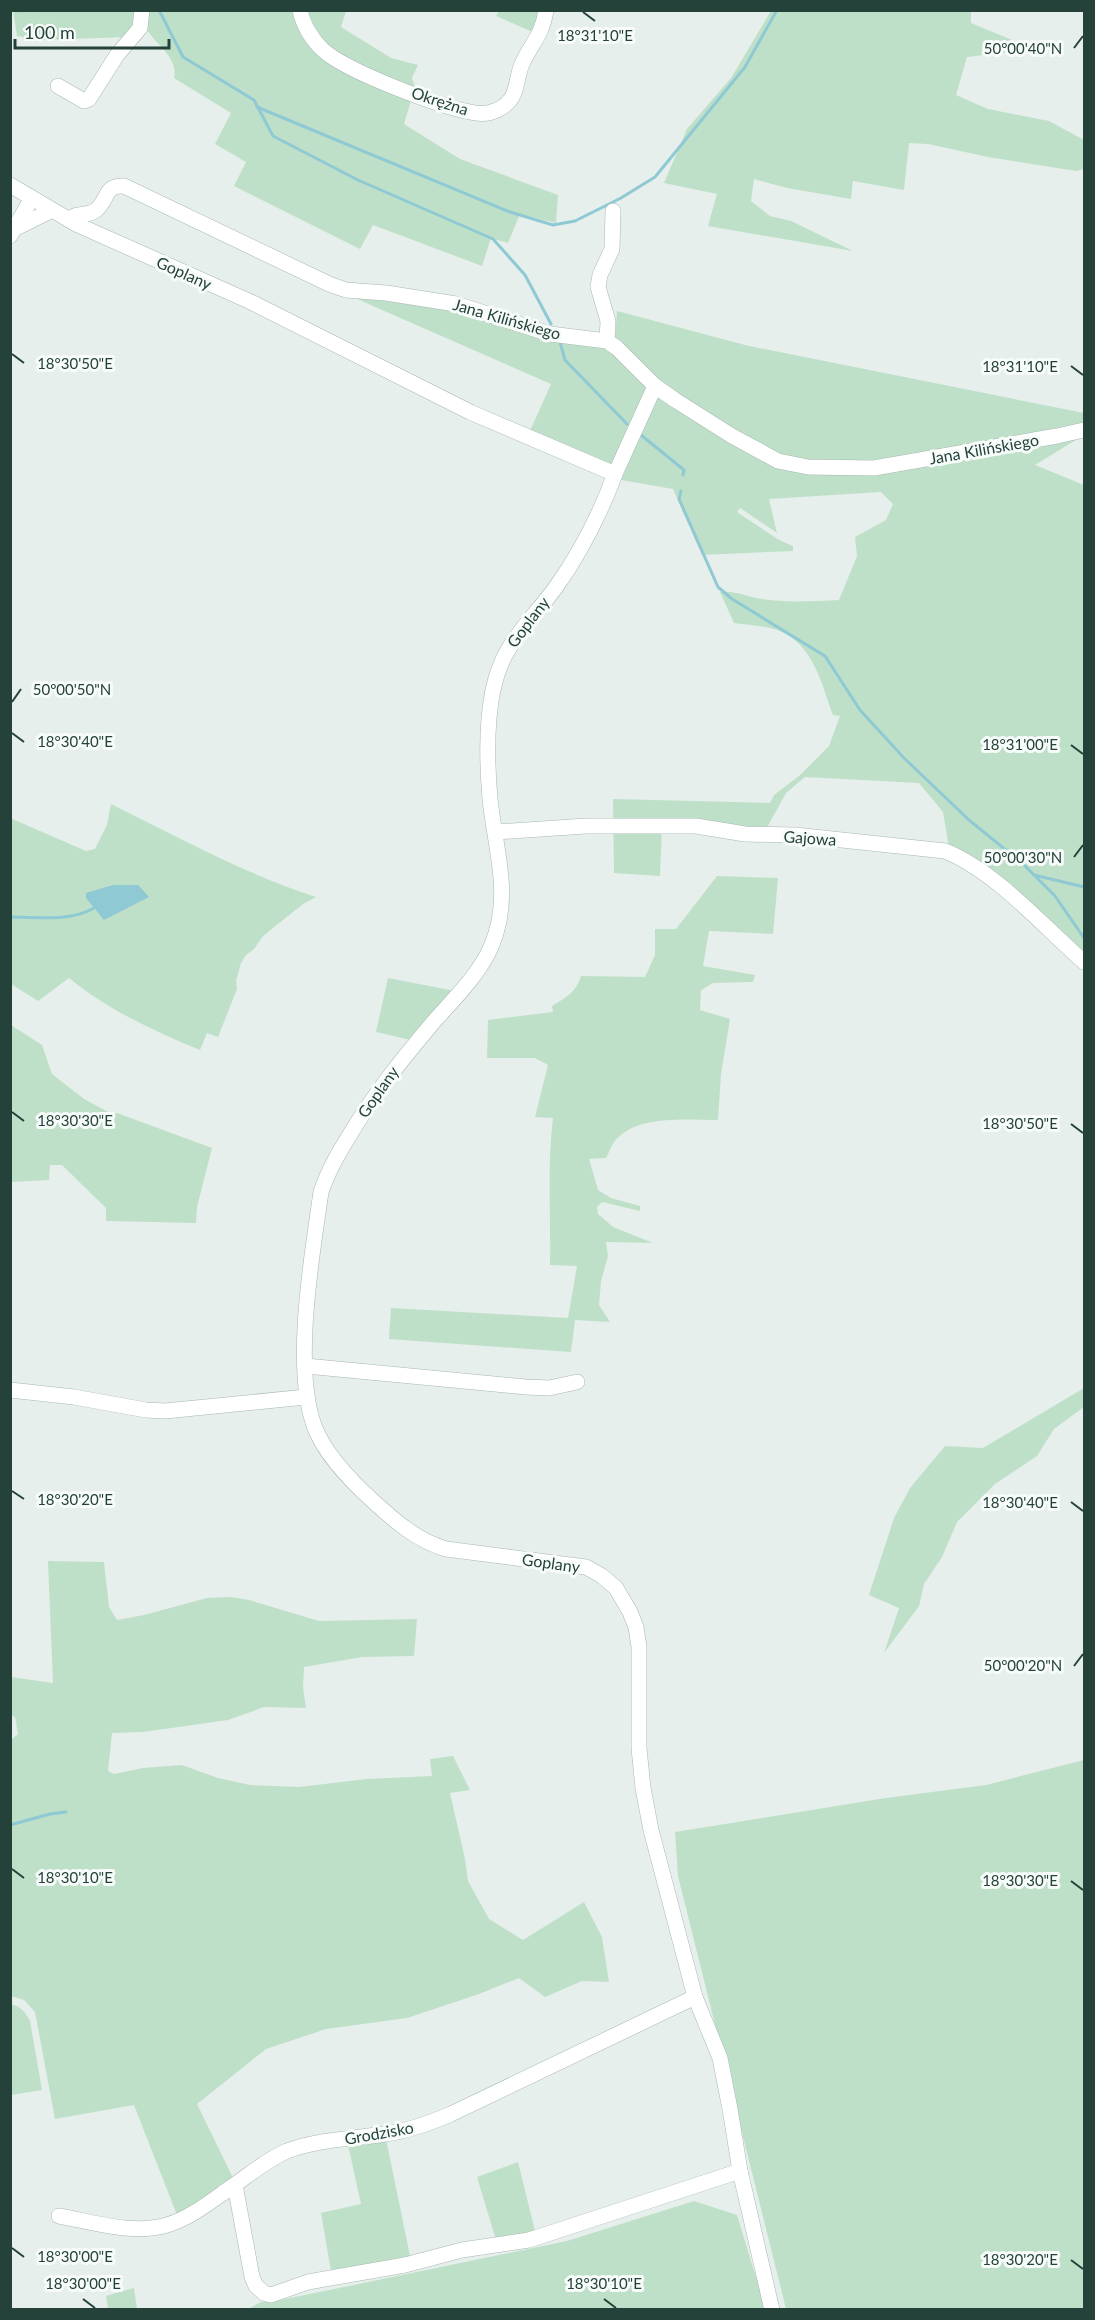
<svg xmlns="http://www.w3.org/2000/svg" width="1095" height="2320" font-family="Lato,sans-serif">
<rect width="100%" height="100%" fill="#e6efeb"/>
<g fill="#bfe0c8">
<path d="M 13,11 L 296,11 L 303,31 L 412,97 L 404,124 L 460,159 L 558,195 L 556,223 L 520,214 L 508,243 L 491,238 L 482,266 L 373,225 L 360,249 L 234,186 L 246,162 L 215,144 L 231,113 L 174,78 C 179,58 155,44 146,28 L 128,37 L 42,40 L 17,36 Z"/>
<polygon points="303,11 346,11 341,27 391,58 418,65 412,78 416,89 389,81 322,44"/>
<polygon points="499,11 543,11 535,33 496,16"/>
<polygon points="771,11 971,11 971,23 1034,49 967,57 956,95 988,109 1049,121 1084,140 1084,169 1076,171 988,157 928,144 909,143 904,190 853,181 851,199 787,188 754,179 751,201 770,216 791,221 853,251 708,226 717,194 664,183 687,129 731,78"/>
<polygon points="357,299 383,300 456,308 600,345 613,351 647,387 612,464 605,465 529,433 551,384"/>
<path d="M 617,311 L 749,346 L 1084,413 L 1084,435 L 1035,465 L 1084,485 L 1084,958 L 949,848 L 943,812 L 919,783 L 805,777 L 786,793 L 764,833 L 662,824 L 660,876 L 614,873 L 613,799 L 770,803 L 774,795 L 799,776 L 829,746 L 840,716 L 833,715 C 821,683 814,646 780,631 C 767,626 749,625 734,623 L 720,592 C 735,590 748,597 762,599 C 788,603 813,601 839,600 L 857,556 L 855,537 L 886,520 L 893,504 L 881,492 L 769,499 L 777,533 L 740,508 L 737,512 L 779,540 L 793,546 L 793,551 L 702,555 L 673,489 L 621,480 L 661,386 L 655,375 L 638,362 L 615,338 Z"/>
<path d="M 111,804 C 178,837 245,874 316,897 L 303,904 L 263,936 L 254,949 L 246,955 L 241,963 L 236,981 L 237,989 L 218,1037 L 207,1033 L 200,1050 C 154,1031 108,1010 69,978 L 38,1001 L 11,984 L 10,818 L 86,851 L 95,849 L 107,825 Z"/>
<path d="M 717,876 L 778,878 L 773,934 L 709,931 L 703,966 L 755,975 L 753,982 L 713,983 L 701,990 L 700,1010 L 730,1019 L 721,1074 L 718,1120 C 688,1120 636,1114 615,1141 C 611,1145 609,1153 606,1158 L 589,1159 L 598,1190 L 611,1198 L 640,1206 L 640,1211 L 602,1202 L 597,1207 L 598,1214 L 613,1227 L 653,1243 L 606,1242 L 608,1256 L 601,1281 L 599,1305 L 610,1322 L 575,1320 L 571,1352 L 389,1339 L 391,1308 L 568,1318 L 577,1266 L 550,1265 C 551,1216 547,1166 553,1118 L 535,1117 L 548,1065 L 535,1058 L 487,1058 L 488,1020 L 553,1012 L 552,1006 C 567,997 576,992 581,976 L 645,977 L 655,955 L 655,929 L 676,929 Z"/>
<polygon points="388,978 450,990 453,992 411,1040 376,1032"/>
<polygon points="11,1025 42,1045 52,1074 84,1099 112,1114 117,1113 212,1148 197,1207 196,1223 106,1221 106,1208 62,1165 50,1165 49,1180 11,1182"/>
<polygon points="1084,1388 1084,1407 1054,1429 1037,1456 995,1484 957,1522 942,1557 924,1584 919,1606 884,1653 899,1608 869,1595 894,1518 910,1488 945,1446 983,1448"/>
<polygon points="48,1561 104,1562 109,1607 117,1620 144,1615 207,1598 231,1597 249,1600 319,1621 417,1619 414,1656 362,1657 304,1667 303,1687 306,1708 264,1707 228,1720 143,1732 112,1733 108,1771 114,1774 143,1768 182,1765 218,1778 250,1785 299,1787 367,1779 432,1776 430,1759 453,1756 470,1790 450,1793 465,1859 468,1881 489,1919 523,1940 584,1902 602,1937 609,1982 582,1981 545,1997 519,1978 479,1994 407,2018 326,2029 266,2049 197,2104 234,2180 177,2215 134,2105 55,2119 35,2012 24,2000 11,1996 10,1741 18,1734 15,1717 11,1715 11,1677 53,1683"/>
<polygon points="1084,1760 1084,2309 786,2309 678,1876 675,1832 886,1798 986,1785"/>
<path d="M 10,2004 C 21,2006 25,2012 30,2021 L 42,2090 L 11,2095 Z"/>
<polygon points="386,2139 410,2256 331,2271 321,2213 361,2204 348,2145"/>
<polygon points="518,2162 536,2235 496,2240 477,2177"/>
<polygon points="694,2201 737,2215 766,2310 246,2310 261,2302 271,2302 567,2241"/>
<polygon points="134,2288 137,2309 108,2309 106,2296"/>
</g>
<polygon fill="#8ec9d4" points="113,885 138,885 149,897 104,920 86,898 86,893"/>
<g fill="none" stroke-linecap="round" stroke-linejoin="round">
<g stroke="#8ec9d4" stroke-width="3">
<polyline points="159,10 183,57 254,100 273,136 358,180 493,239 525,275 551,324"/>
<polyline points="21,11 25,10"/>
<polyline points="257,107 510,212 553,225 575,221 621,198 655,177 745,67 777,10"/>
<polyline points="560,342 565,360 627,424"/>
<polyline points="641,435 684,470 683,475"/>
<polyline points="681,491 679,499 718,587 732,599 825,656 860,710 904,758 969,820 1023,864 1055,896 1084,938"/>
<polyline points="1034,875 1084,887"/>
<path d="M 10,917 C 37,917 70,922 94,908"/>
<polyline points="10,1825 50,1814 66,1812"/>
</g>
<g stroke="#a8b8b2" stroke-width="16">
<g id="minor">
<path d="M 300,10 C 303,25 312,40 323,50 C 346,71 438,106 470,112 C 479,114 489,114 497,110 C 520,99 514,83 522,64 C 531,43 542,37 546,10"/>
<polyline points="58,86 84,101 89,99 117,55 140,28 142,10"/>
<path d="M 10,185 L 78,225 L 251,302 L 470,412 L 615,474 C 600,514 581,552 556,587 C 529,624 503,642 493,690 C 486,724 487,764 490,799 C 495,850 513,896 491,947 C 479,974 456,997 436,1019 C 405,1056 380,1086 354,1128 C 341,1149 329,1168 321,1192 C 312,1255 292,1369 315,1428 C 326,1456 352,1482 374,1502 C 396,1522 418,1541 446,1549 L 586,1567 L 602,1576 L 616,1588 L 630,1612 L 636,1627 L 639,1647 L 639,1748 L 643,1788 L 651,1830 L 695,1997 L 720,2058 L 730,2109 L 740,2171 L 772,2310"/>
<path d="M 69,220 C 77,211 88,217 96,210 C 109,199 104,185 124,186 L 329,284 L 346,290 L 386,293 L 456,304 L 550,334 L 607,341 L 617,348 L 655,386 L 675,400 L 732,436 L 778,461 L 808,467 L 874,468 L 1057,436 L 1084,430"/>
<polyline points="16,228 52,210"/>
<polyline points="10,236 32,198"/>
<polyline points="607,341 608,321 598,287 600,275 612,249 613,211"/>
<polyline points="615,474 655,386"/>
<path d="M 496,832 L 586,826 L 696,826 L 745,834 L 795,835 L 945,851 C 995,871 1043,926 1084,962"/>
<polyline points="306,1366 526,1387 549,1388 577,1382"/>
<polyline points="10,1390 74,1397 146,1410 165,1411 306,1397"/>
<polyline points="235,2185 252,2277 256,2286 264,2293 271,2295 308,2282 405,2265 462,2250 529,2240 740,2171"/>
<path d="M 59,2216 C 93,2222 132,2235 167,2225 C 190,2218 210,2202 230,2188 C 248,2176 266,2160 287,2151 C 318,2139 353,2139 385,2134 C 408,2131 430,2123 451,2114 L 695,1997"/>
</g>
</g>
<use href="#minor" stroke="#fff" stroke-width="15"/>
</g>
<path fill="none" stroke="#24423a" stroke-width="2" d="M 583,12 L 595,21M 1074,48 L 1083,36M 12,354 L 24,363M 1071,366 L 1083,375M 12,702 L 21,689M 12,733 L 24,742M 1071,745 L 1083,754M 1074,857 L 1083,845M 12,1112 L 24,1121M 1071,1124 L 1083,1133M 12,1491 L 24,1499M 1071,1502 L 1083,1511M 1074,1666 L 1083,1654M 12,1869 L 24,1878M 1071,1881 L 1083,1890M 12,2248 L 24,2257M 1071,2260 L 1083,2269M 83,2299 L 95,2308M 604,2299 L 616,2308"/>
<g text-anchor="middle" stroke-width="6" stroke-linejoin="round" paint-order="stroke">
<g font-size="16" fill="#24423a" stroke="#f7fbf9">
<text transform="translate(440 101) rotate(18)" y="6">Okrężna</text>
<text transform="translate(184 273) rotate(24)" y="6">Goplany</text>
<text transform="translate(507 319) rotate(16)" y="6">Jana Kilińskiego</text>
<text transform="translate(984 449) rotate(-10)" y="6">Jana Kilińskiego</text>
<text transform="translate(528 622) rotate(-53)" y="6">Goplany</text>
<text transform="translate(810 838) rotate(4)" y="6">Gajowa</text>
<text transform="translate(378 1092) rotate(-55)" y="6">Goplany</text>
<text transform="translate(551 1563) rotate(8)" y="6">Goplany</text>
<text transform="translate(379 2133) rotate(-10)" y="6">Grodzisko</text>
</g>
</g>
<g font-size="15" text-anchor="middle" fill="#24423a" stroke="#f7fbf9" stroke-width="6" stroke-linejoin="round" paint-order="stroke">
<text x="595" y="41">18°31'10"E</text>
<text x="1023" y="54">50°00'40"N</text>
<text x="75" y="369">18°30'50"E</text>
<text x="1020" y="372">18°31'10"E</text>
<text x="72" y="695">50°00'50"N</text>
<text x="75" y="747">18°30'40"E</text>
<text x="1020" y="750">18°31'00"E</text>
<text x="1023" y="863">50°00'30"N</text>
<text x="75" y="1126">18°30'30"E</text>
<text x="1020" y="1129">18°30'50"E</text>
<text x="75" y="1505">18°30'20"E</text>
<text x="1020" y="1508">18°30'40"E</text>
<text x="1023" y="1671">50°00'20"N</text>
<text x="75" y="1883">18°30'10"E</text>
<text x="1020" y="1886">18°30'30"E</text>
<text x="75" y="2262">18°30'00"E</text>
<text x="1020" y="2265">18°30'20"E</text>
<text x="83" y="2289">18°30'00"E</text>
<text x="604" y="2289">18°30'10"E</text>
</g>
<rect width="1095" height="2320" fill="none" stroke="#24423a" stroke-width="24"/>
<path d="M15 39v9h154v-9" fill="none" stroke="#24423a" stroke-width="3"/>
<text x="24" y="39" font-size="18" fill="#24423a" stroke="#f7fbf9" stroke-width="4.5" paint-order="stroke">100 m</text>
</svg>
